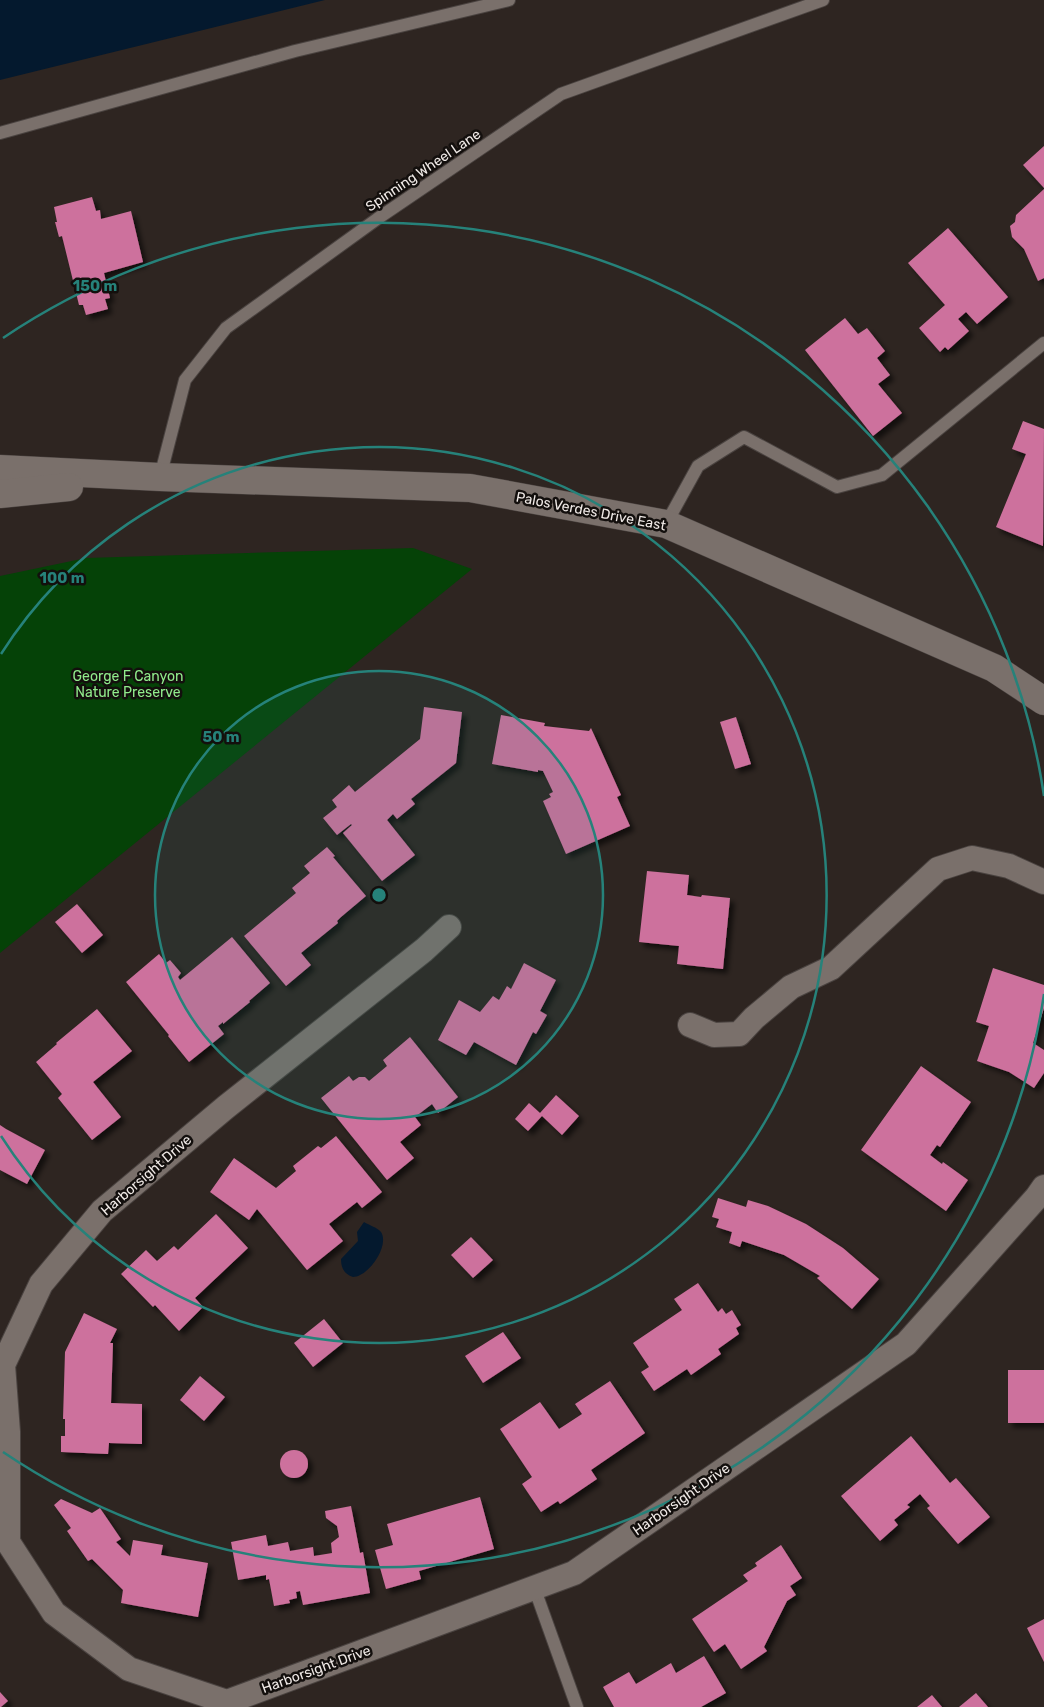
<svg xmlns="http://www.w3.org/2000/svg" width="1044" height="1707" font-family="Rubik,sans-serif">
<defs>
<filter id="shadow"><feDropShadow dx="4.5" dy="4.5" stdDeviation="2.5" flood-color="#0009"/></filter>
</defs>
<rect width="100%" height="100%" fill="#2e2521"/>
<polygon fill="#054207" points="413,548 472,569 0,953 0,576 86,558"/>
<g fill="#04192e">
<polygon points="0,0 325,0 0,80"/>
<path d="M 364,1222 C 369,1225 378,1228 381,1232 C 390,1246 368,1277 353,1277 C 344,1274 341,1268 341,1259 L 358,1241 L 357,1232 Z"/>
</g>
<g fill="#cd719d" filter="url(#shadow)">
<polygon points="1044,146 1044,188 1023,165"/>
<polygon points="1044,189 1044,278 1038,281 1024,249 1012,237 1010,226 1015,222 1016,215"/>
<polygon points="92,197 96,211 100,210 101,219 131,211 143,262 104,273 110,298 105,299 108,309 86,315 83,305 79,305 62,236 59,237 55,222 57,222 54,207"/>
<polygon points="948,228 1008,297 977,324 966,312 958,319 969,331 948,350 945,347 940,352 919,328 945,305 908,263"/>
<polygon points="845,318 858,334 867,328 885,351 877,358 890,375 878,384 902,413 873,436 805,350"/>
<polygon points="1023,421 1044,429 1043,546 996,527 1026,454 1012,449"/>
<polygon points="424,707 462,712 456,763 411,799 415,804 397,819 393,814 387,820 415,855 382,881 343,833 352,825 351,824 337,835 323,818 337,807 332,800 349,785 355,792 420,739"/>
<polygon points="501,715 545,723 544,726 589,731 591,728 621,795 617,797 630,826 566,854 543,801 551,797 549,794 553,792 543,771 538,770 538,772 492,764"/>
<polygon points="736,717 751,764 735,769 720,722"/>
<polygon points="327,847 335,856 333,857 366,896 341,917 337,921 338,923 301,953 311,965 286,986 244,936 296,893 292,888 310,873 304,866"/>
<polygon points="647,871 689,875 687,895 701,897 702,895 730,898 723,969 677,964 679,946 639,942"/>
<polygon points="77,904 103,935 82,953 55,922"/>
<polygon points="232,937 270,983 249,1001 250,1002 223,1024 223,1022 218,1026 224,1034 189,1062 168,1036 169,1035 126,982 159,954 166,963 170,960 181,973 178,977 180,980"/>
<polygon points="524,963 556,980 540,1011 547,1015 536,1034 533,1032 516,1065 474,1042 466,1055 438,1040 459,1000 480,1012 493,996 499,1000 507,986 511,989"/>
<polygon points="993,968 1044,985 1044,1008 1033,1043 1044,1050 1044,1073 1034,1088 1009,1072 977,1061 989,1026 976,1022"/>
<polygon points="97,1009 132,1051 93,1082 121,1117 92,1140 58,1098 62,1094 36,1062 57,1044 56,1043"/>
<polygon points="410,1037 458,1097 438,1113 432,1104 415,1117 421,1125 400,1142 414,1158 387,1180 321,1098 349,1076 353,1081 359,1077 365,1077 369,1081 387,1066 383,1060"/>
<polygon points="921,1066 971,1102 940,1147 937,1145 930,1155 942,1164 943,1162 968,1180 946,1211 861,1150"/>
<polygon points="556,1095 579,1116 562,1135 542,1116 528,1131 515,1119 529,1103 540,1113"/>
<polygon points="0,1125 6,1129 45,1150 27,1184 0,1170"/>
<polygon points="336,1136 382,1192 362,1208 357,1202 329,1224 343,1241 307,1270 257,1209 249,1220 210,1192 234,1158 276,1188 296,1171 293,1166 318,1146 321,1148"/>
<polygon points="718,1198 746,1207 748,1200 768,1206 806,1224 843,1248 879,1279 852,1309 817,1278 820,1276 784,1255 742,1241 740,1247 729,1243 732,1232 716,1227 719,1219 712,1217"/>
<polygon points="216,1214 248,1248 195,1298 203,1307 179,1331 155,1305 153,1307 121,1274 146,1250 157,1261 174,1246 178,1250"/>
<polygon points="471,1237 493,1260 473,1278 451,1255"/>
<polygon points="698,1283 718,1312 722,1308 726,1314 732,1310 741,1325 736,1328 739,1334 718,1349 721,1354 691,1375 687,1369 654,1391 641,1372 649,1367 633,1343 682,1310 674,1299"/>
<polygon points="84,1313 117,1329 110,1343 113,1343 111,1403 142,1404 142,1444 109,1443 108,1454 61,1452 61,1436 65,1436 65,1419 63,1419 65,1352"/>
<polygon points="324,1319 343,1343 313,1367 294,1343"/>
<polygon points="503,1332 521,1358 483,1383 465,1356"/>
<rect x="1008" y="1370" width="36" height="53"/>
<polygon points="200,1376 225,1397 204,1421 180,1400"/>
<polygon points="610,1381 645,1433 591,1470 597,1479 560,1504 558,1501 541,1512 522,1484 532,1477 500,1429 540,1402 559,1429 582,1414 575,1404"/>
<polygon points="911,1436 950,1483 956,1478 990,1517 958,1544 927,1508 930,1506 920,1494 907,1505 910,1507 894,1520 898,1525 880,1541 841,1496"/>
<circle cx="294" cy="1464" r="14"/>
<polygon points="480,1497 494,1549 419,1571 421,1579 386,1589 375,1550 393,1545 387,1524"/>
<polygon points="61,1499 92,1513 100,1508 121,1539 116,1542 130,1556 133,1540 163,1545 161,1555 208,1563 198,1617 121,1603 123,1590 92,1559 88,1561 67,1531 71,1528 54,1505"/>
<polygon points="351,1506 360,1553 363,1552 370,1593 303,1605 300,1591 296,1592 297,1598 289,1600 290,1603 274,1606 269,1579 266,1580 266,1575 238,1580 231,1542 266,1535 268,1546 288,1542 290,1551 313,1547 314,1556 332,1553 331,1543 339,1537 337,1526 326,1518 325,1511"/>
<polygon points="781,1545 802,1578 790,1586 796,1595 787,1601 764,1647 767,1651 741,1669 725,1644 714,1652 692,1619 748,1581 743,1575 757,1566 755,1563"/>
<polygon points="1044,1619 1044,1662 1027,1628"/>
<polygon points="704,1656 726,1693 701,1707 614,1707 603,1687 629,1672 636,1684 671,1663 676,1673"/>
<polygon points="0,1692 8,1701 1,1707 0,1707"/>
<polygon points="976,1693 988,1707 959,1707"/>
<polygon points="932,1695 942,1707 917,1707"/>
</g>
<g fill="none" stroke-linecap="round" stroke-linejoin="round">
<g stroke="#4a4340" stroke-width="14">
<g id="service">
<polyline points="0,133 295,51 509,0"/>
<polyline points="160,477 185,380 226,328 377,219 561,94 823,0"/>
<polyline points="666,524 698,466 744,437 837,487 882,475 1044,343"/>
<polyline points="534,1587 577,1707"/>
</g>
</g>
<g stroke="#4a4340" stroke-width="26">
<g id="minor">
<polyline points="449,927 424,950 226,1107 102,1211 41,1284 3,1365 8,1432 8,1542 54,1613 129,1669 227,1702 574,1573 906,1344 1037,1197 1044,1187"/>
<polyline points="690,1025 714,1035 739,1034 754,1018 791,987 831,968 938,869 972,858 1009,866 1044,882"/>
</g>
</g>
<g stroke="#4a4340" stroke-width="29">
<g id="secondary">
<polyline points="0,469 160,477 470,488 666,524 994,668 1044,701"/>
<polyline points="0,494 69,487"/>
</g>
</g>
<use href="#service" stroke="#7a706b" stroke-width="12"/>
<use href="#minor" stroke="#7a706b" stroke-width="24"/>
<use href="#secondary" stroke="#7a706b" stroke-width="28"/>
</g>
<circle cx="379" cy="895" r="224" fill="#26827a" fill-opacity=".12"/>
<g fill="none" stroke="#26827a" stroke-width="2.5">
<circle cx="379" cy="895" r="224"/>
<path d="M1 654A448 448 0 1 1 1 1136"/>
<path d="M1044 994A672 672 0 0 1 3 1452M3 338A672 672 0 0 1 1044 796"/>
</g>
<g text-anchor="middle" stroke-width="5" stroke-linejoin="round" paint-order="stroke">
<g font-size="14" fill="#f0eae7" stroke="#130f0d">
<text transform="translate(423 170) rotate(-34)" y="5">Spinning Wheel Lane</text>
<text transform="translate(591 511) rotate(11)" y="5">Palos Verdes Drive East</text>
<text transform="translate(146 1175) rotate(-41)" y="5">Harborsight Drive</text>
<text transform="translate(681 1499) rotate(-35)" y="5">Harborsight Drive</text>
<text transform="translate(316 1669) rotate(-20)" y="5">Harborsight Drive</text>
</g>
<g font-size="14" fill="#91ec8c" stroke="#130f0d">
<text x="128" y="681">George F Canyon<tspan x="128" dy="16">Nature Preserve</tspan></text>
</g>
</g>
<circle cx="379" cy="895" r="8" fill="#26827a" stroke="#130f0d" stroke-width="2.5"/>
<g font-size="15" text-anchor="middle" font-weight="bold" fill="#26827a" stroke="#130f0d" stroke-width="5" stroke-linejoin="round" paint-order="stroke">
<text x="95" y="291">150 m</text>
<text x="62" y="583">100 m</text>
<text x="221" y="742">50 m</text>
</g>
</svg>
